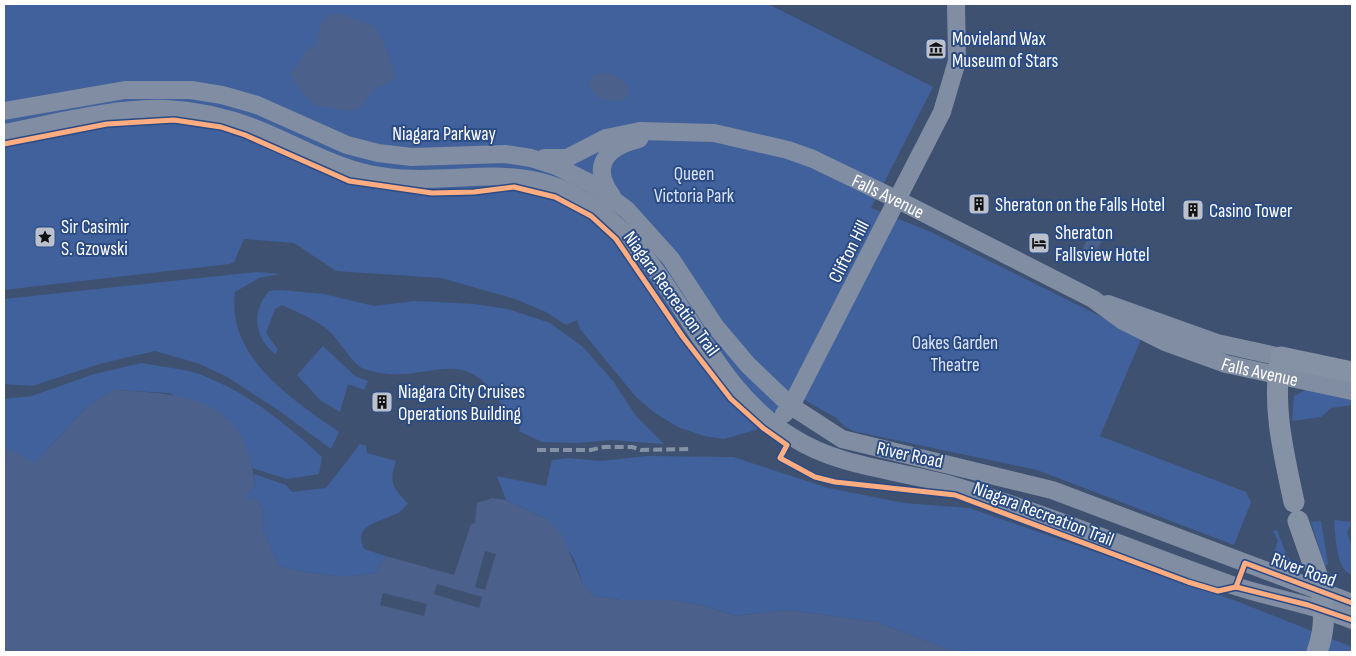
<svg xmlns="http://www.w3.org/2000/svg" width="1356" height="656" font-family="'Sofia Sans Condensed',sans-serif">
<rect width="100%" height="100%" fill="#3f5171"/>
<g fill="#40619b">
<polygon points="4,4 768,4 933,87 871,208 931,232 1142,337 1100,436 1246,492 1251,502 1234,545 1037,470 853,431 844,426 835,417 801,398 776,424 724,439 704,436 678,427 655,413 636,397 580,329 577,320 566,325 546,312 515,299 441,278 336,271 294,243 244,239 234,262 229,264 4,290"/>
<path d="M 257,272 L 280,274 L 259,278 L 235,292 C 226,357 293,400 339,432 L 331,449 L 278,410 L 227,377 L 200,364 L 155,351 L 103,363 L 32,386 L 4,384 L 4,299 Z"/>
<path d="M 282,290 L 324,294 L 374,306 L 415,301 L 474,304 L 508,309 L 550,323 L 583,347 L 613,381 L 636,416 L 664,444 L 612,440 L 577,443 L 542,442 L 519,431 L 523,416 L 514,412 L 509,418 C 464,329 428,393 362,368 C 353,364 338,339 329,331 C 315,319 299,313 282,305 L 275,309 L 266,333 L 278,350 L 275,354 C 254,337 251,313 269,291 Z"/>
<polygon points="323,346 355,376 368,381 364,390 348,384 340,412 320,400 297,375"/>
<path d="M 142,363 C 161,367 181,368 199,374 C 247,392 285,423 322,457 L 319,474 L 287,479 L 252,468 L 249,456 L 170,393 L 113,390 L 86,408 L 35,463 L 4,466 L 4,399 L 32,396 L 94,374 Z"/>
<polygon points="1310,388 1352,396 1352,405 1331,408 1321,417 1292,421 1294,396"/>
<path d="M 360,444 L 366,446 L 367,453 L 396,461 C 388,483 393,487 408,504 C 404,507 401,512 396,514 C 379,522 352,525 364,549 L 386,556 L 375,573 C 345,580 309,574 279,566 L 263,530 L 262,509 L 255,497 L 251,501 L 247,500 L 247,495 L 255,485 L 254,474 L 286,485 L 292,492 L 326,488 Z"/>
<polygon points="647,456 733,457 828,488 904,503 969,508 1239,602 1352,647 1352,652 955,652 877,622 788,610 736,616 697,604 672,600 620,600 594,596 583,584 574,559 549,520 506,500 497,476 546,486 552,460 569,458 601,461"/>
<path d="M 1334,520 L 1352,522 L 1347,533 L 1352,546 L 1352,575 C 1335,569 1336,535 1334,520 Z"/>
<polygon points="1321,521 1328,564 1325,566 1311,522"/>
<polygon points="1277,530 1287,556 1295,564 1273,555 1278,541 1273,531"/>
</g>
<g fill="#4b608a">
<path d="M 337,13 L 374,26 L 384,43 L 395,74 L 392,81 L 375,89 L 359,108 L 349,111 L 314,105 L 295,84 L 290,73 L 300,62 L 305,51 L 315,46 C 321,32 318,17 337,13 Z"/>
<path d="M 605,73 C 616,75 628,81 629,93 L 626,98 C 612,107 581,95 592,76 Z"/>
<polygon points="1094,226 1106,233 1093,258 1081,252"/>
<path d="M 113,390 C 186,394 246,396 255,485 L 247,495 L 247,499 L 251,501 L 255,497 L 262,509 L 263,530 L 279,566 C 309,574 345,580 375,573 L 386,556 L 454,575 L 471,524 L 475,523 L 477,503 L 492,498 L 506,500 L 549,520 L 561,533 L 583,584 L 594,596 L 620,600 L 672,600 L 697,604 L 736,616 L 788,610 L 877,622 L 955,652 L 4,652 L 4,466 L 7,448 L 35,463 L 86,408 Z"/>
</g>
<g fill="#3f5171">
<polygon points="485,551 496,554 485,590 475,587"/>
<polygon points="437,584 482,597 479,608 434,594"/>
<polygon points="383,593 427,604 424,616 380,605"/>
</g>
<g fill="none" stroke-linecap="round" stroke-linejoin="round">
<g stroke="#808da2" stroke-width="18">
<polyline points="4,111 125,90 191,90 222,95 257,105 347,145 378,153 412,157 505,154 531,158 556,166 592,184 627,210 671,259 715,326 748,365 791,406 842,439 1052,490 1352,603"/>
<path d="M 4,133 C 57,123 114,107 168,109 C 201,111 234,119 264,132 C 298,146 332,166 369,174 C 454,192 523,150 602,213 C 680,274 706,384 792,437 C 842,469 903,470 958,487 C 1050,515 1138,552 1229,584 C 1269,598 1312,604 1352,620"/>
<path id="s1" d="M 544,158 L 567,158 L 606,138 L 640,131 L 714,133 L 788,150 L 813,159 L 898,200 L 1093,299 L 1123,321 L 1165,342 L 1226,364 L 1352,391"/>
<path d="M 612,196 C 590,166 606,147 639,139"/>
<polyline points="1108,304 1217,343 1281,357"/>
<polyline points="784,414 791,406 942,112 957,61 956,4"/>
</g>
<g stroke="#8591a5" stroke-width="21">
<path d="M 1294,502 C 1284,455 1271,404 1281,357 L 1352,372"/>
<polyline points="1298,521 1317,575"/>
</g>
<polyline stroke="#8591a5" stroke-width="4" stroke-dasharray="9 4" stroke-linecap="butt" points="537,450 591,450 604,447 632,447 641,450 692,449"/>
<path stroke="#8591a5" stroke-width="21" d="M 1317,575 C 1325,601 1327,626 1317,652"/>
<g stroke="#2b4b85" stroke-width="8">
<g id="cycleway">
<polyline points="4,144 107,124 174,120 221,127 245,135 349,181 432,193 474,192 514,187 555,197 591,216 616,239 683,337 731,399 763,428 787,445 780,458 815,477 835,482 955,495 1188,582 1218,591 1236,587 1308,605 1352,620"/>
<polyline points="1236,587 1245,563 1352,603"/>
</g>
</g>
<use href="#cycleway" stroke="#ffac80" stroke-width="5"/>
</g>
<defs>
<g id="museum-square" transform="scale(1.125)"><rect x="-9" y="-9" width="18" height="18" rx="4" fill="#bcc2cd" stroke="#2b4b85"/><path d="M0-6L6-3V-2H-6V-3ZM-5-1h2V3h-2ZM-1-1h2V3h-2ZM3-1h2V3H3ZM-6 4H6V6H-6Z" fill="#111"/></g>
<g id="building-square" transform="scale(1.125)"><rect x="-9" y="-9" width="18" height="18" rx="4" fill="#bcc2cd" stroke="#2b4b85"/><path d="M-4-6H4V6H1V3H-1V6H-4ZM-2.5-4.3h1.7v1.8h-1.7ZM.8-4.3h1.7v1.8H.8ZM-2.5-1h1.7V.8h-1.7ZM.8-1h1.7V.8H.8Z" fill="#111"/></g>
<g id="sight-square" transform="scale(1.125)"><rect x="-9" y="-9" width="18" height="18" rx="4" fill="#bcc2cd" stroke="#2b4b85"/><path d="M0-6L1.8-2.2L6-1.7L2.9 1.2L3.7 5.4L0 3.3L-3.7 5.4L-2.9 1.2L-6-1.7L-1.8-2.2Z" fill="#111"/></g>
<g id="hotel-square" transform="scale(1.125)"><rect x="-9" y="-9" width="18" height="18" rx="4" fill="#bcc2cd" stroke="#2b4b85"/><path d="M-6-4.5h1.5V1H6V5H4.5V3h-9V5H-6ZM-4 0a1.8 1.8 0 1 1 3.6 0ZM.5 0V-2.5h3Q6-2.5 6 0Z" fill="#111"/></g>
</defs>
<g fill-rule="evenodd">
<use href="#museum-square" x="936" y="49"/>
<use href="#building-square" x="979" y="204"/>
<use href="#building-square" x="1193" y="210"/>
<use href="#sight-square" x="45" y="237"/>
<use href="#hotel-square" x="1039" y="243"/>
<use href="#building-square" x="382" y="402"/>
</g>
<g text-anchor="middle" stroke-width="4" stroke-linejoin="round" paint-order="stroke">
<g font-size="19" fill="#fff" stroke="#2b4b85" text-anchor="start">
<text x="952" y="45">Movieland Wax<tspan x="952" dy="22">Museum of Stars</tspan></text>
<text x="995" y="211">Sheraton on the Falls Hotel</text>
<text x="1209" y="217">Casino Tower</text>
<text x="61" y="233">Sir Casimir<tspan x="61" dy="22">S. Gzowski</tspan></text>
<text x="1055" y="239">Sheraton<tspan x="1055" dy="22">Fallsview Hotel</tspan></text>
<text x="398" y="398">Niagara City Cruises<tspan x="398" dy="22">Operations Building</tspan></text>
</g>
<g font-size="19" fill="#fff" stroke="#2b4b85">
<text x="444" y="140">Niagara Parkway</text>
<text dy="7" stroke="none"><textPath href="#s1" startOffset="362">Falls Avenue</textPath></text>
<text transform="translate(848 251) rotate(-63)" y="7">Clifton Hill</text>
<text transform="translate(672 293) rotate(54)" y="7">Niagara Recreation Trail</text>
<text dy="7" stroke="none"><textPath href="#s1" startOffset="775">Falls Avenue</textPath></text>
<text transform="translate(910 454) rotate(12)" y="7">River Road</text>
<text transform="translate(1044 513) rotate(21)" y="7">Niagara Recreation Trail</text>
<text transform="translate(1304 569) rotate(20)" y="7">River Road</text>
</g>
<g font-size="19" fill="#d9e3f6" stroke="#2b4b85">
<text x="694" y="180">Queen<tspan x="694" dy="22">Victoria Park</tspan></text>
<text x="955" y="349">Oakes Garden<tspan x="955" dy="22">Theatre</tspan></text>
</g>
</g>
<rect width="1356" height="656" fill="none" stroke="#ffffff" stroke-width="10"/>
</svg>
